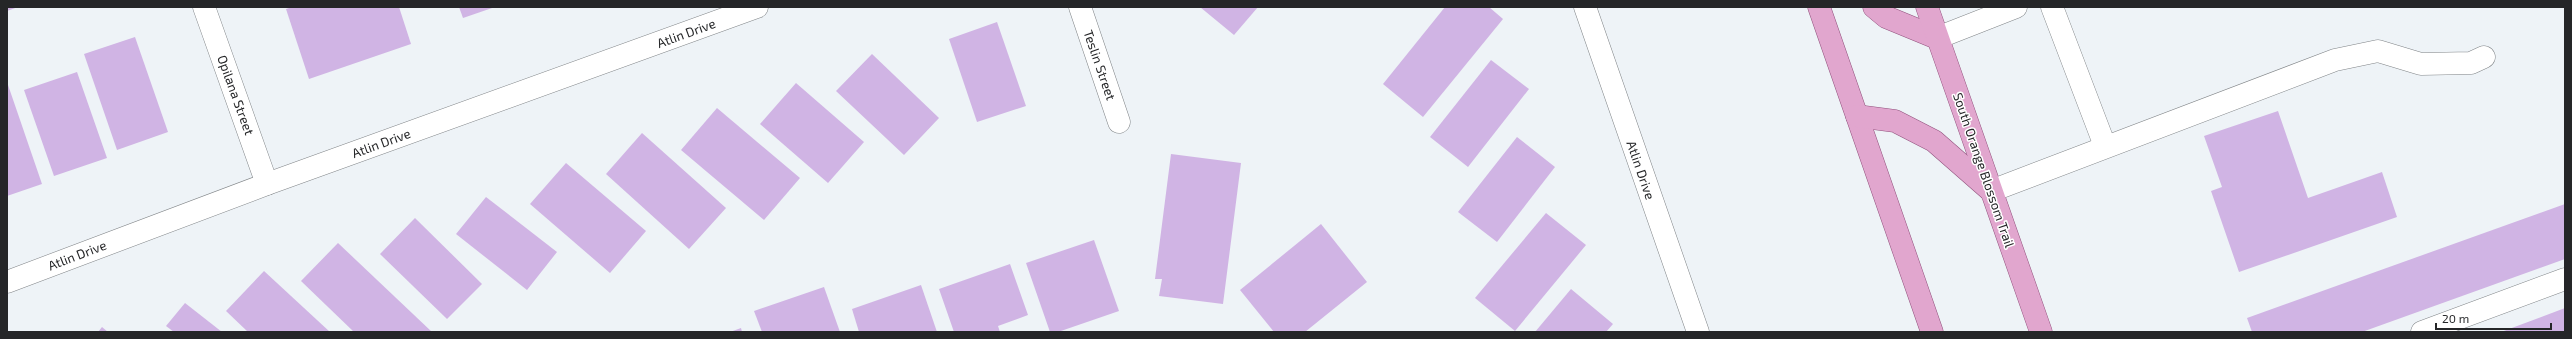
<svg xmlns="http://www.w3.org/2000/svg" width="2572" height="339" font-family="'Exo 2',sans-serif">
<rect width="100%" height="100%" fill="#eef3f7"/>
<g fill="#d0b4e4">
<polygon points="7,7 18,7 7,11"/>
<polygon points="292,7 399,7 411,44 309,79 286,9"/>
<polygon points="459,7 495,7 463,18"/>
<polygon points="1200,7 1258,7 1234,35"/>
<polygon points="1445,7 1489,7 1503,19 1423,117 1383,84"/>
<polygon points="997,22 1026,106 977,122 949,39"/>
<polygon points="135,37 168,132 117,150 84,54"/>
<polygon points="872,54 939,118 904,155 836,91"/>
<polygon points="1491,60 1529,89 1468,167 1430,137"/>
<polygon points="77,72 107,158 54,176 24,90"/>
<polygon points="7,82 42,184 7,196"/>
<polygon points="796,83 864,142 828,183 760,124"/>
<polygon points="717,108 800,178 764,220 681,150"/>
<polygon points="2278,111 2308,198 2382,172 2397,217 2239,272 2211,191 2222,187 2204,136"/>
<polygon points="642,133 726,208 689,249 606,174"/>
<polygon points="1517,137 1555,167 1497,242 1458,212"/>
<polygon points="1171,154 1241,163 1223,304 1159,296 1162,279 1155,279"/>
<polygon points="566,163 646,231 610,273 530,204"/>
<polygon points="486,197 557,252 527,290 456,234"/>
<polygon points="2565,204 2565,259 2362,332 2252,332 2247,318"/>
<polygon points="1546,213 1586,245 1515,331 1475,298"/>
<polygon points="415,218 482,284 447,319 380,254"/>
<polygon points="1321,224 1367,282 1305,332 1274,332 1240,290"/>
<polygon points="1094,240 1119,311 1058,332 1050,332 1026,263"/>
<polygon points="338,243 432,332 354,332 301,281"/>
<polygon points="1010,264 1028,315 998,326 1000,332 954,332 939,289"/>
<polygon points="264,271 330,332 248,332 226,311"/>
<polygon points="921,285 937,332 859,332 852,309"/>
<polygon points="824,287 840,332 762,332 754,311"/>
<polygon points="1571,289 1613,324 1606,332 1535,332"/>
<polygon points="185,303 222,332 174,332 166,326"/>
<polygon points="2565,308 2565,332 2501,332"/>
<polygon points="102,327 108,332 98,332"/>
<polygon points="741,328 742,332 730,332"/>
</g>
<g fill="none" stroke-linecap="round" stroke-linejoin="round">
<g stroke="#818588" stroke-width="23">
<g id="minor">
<polyline points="204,7 267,184"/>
<polyline points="1080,7 1119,122"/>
<polyline points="1585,7 1698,332"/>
<polyline points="2052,7 2105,146"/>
<polyline points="1937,38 2016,7"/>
<polyline points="1991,191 2335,60 2378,51 2421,64 2471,63 2484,57"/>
<polyline points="7,282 267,184 757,7"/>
<polyline points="2422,332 2565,279"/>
</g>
</g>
<g stroke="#92537e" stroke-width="23">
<g id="major">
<polyline points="1819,7 1932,332"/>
<polyline points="1874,7 1886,17 1937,38"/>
<polyline points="1927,7 2041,332"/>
<polyline points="1857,116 1895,121 1934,141 1990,190"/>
</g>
</g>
<use href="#minor" stroke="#fff" stroke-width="22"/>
<use href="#major" stroke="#e1a6ce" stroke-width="22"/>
</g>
<g text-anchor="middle" stroke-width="3" stroke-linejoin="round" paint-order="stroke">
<g font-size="13" fill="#252628" stroke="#fff">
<text transform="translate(686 33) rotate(-20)" y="5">Atlin Drive</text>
<text transform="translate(1100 65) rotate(71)" y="5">Teslin Street</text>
<text transform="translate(236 95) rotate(70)" y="5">Opilana Street</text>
<text transform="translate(381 143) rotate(-20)" y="5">Atlin Drive</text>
<text transform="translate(1641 170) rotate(71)" y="5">Atlin Drive</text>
<text transform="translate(1984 170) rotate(71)" y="5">South Orange Blossom Trail</text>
<text transform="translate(77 255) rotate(-21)" y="5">Atlin Drive</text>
</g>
</g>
<rect width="2572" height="339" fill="none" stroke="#252628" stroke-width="16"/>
<path d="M2436 323v6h115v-6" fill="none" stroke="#252628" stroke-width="2"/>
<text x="2442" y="323" font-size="12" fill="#252628" stroke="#ffffff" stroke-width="3" paint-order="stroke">20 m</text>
</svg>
